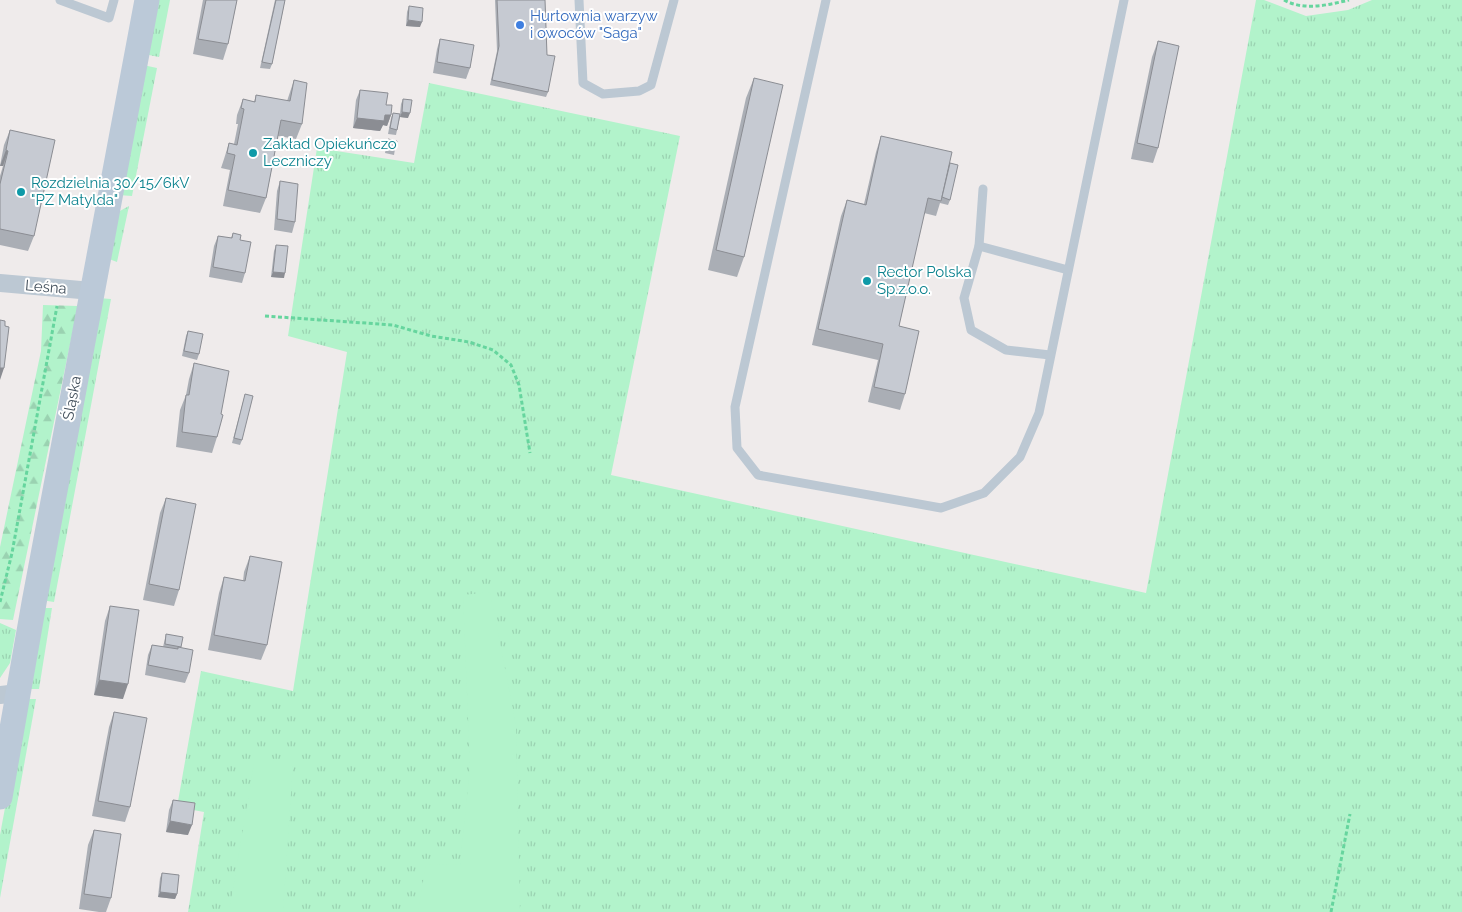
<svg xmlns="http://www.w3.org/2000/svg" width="1462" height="912" font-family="Raleway,sans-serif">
<defs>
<pattern id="grass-tufts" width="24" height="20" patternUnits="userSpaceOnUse" patternTransform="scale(1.25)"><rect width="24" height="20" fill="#b2f3cb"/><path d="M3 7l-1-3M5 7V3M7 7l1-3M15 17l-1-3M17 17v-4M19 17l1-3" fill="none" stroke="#9ad2b1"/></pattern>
<pattern id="forest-firs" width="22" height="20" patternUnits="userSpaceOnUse" patternTransform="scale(1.25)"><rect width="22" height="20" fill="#b2f3cb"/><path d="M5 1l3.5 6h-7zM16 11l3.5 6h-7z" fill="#9ad2b1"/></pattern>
</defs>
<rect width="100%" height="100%" fill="#efebeb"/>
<g fill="url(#grass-tufts)">
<polygon points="155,0 170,0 159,57 144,54"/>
<polygon points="1256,0 1264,0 1306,16 1348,10 1372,0 1462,0 1462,912 188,912 204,812 177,807 201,671 293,691 347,352 288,336 317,148 414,163 429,83 680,136 611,475 1146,593"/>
<polygon points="143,65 157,68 132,196 118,195"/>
<polygon points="129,206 117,262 109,259 118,212"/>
<polygon points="98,298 111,299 54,602 41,600"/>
<polygon points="39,608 52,608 39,689 25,689"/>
<polygon points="0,623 16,630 10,663 0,678"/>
<polygon points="25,699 36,699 0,898 0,835"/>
</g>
<polygon fill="url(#forest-firs)" points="43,305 78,306 13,620 0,619 0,547 41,351"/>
<g fill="#b2f3cb">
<polygon points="490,592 516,725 520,912 418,912 426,864 460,865 470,766 463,595"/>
<polygon points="254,764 293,764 283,912 229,912"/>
</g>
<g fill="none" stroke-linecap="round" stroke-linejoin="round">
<g stroke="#66d59e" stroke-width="3" stroke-dasharray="4 2.5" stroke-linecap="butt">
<path d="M 1284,0 C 1304,11 1328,5 1349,0"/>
<polyline points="265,316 393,325 431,336 469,342 493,350 511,365 519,385 530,453"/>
<polyline points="0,602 12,553 57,306"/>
<polyline points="1331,912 1350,814"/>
</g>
<g stroke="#bcc8d3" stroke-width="9">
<polyline points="60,0 109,18 114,0"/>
<polyline points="579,0 583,83 603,94 639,91 651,85 674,0"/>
<polyline points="826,0 735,407 737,448 758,475 941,508 984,493 1020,457 1039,413 1124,0"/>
<polyline points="983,189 979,246 964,298 971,330 1006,350 1050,355"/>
<polyline points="979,246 1068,270"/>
</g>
<g stroke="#bcc8d3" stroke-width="18">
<polyline points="0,283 92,291"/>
<polyline points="0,695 18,693"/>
</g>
<polyline stroke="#bbc9d8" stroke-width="25" points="0,797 34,603 147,0"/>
</g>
<g fill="#aaaeb5">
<polygon points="203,0 237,0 228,44 223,60 193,54"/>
<polygon points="275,0 285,0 272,64 270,69 260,68"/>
<polygon points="495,0 545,0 548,92 546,97 490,85 497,51"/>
<polygon points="409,6 420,27 406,26 407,12"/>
<polygon points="440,39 470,68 466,79 433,73 437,49"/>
<polygon points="1158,41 1158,148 1153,163 1131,159 1152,57"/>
<polygon points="754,78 744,257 737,277 708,270 746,98"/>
<polygon points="294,80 302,124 296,139 278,136 266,198 260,213 223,206 230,170 221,168 224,159 229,143 234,144 238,124 236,124 237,115 243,99 254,102 256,95 287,101"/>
<polygon points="360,90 386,105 391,115 387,126 383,125 380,131 353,128 356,100"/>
<polygon points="403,99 408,118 400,117 397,130 396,135 388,134 391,118 393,113 400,114 401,104"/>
<polygon points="10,130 34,236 28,251 0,245 0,176 3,166 0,166 4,145"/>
<polygon points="881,136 950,163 950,200 948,205 940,203 936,216 924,213 899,326 905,394 900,410 868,402 878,360 812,345 841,216 847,200 864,204 876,152"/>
<polygon points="388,139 395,149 394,155 385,153"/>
<polygon points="280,181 295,222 292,233 274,230 277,191"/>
<polygon points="233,233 240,240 245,273 242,283 209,277 214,246 218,236 231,238"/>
<polygon points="276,245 284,278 271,277 274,251"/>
<polygon points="188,331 199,354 197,360 182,356 186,336"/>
<polygon points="194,363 217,437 212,453 176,447 180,410 186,395 189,379"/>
<polygon points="245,394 242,440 240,445 232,443"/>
<polygon points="166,498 179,590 174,606 143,600 160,513"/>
<polygon points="250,556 267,645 261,660 208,650 219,593 224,577 243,581 244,572"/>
<polygon points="110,606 123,699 94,695 105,621"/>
<polygon points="166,634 181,648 189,673 185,683 145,675 148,655 152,645 163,647"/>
<polygon points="114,712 130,807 125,822 92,816 109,727"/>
<polygon points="173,800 188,835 166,832 169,810"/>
<polygon points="94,830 111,898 106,912 99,912 79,909 88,845"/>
<polygon points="162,873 177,894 175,899 158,897 160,878"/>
</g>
<g fill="#8b8d93">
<polygon points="408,20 422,22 420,27 406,26"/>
<polygon points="402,112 410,113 408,118 400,117"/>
<polygon points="385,115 391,115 387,126 383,125 380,131 353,128 357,118"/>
<polygon points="6,150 8,151 3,166 0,166"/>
<polygon points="273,272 285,273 284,278 271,277"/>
<polygon points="0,368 4,368 0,380"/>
<polygon points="99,680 128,684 123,699 94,695"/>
<polygon points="170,821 192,825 188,835 166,832"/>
<polygon points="160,892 177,894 175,899 158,897"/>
</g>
<g fill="#c6cad2" stroke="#8b8d93">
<polygon points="206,0 237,0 228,44 198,39"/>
<polygon points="276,0 285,0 272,64 262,62"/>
<polygon points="497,0 545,0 547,55 555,56 548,92 492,80 499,46"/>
<polygon points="409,6 423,8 422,22 408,20"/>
<polygon points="440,39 474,45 470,68 437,62"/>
<polygon points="1158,41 1179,46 1158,148 1137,143"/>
<polygon points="754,78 783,85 744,257 716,250"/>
<polygon points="294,80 307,83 302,124 281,120 266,198 228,190 235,155 227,153 229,143 237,145 244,109 241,108 243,99 255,102 256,95 290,101"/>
<polygon points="360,90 388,93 386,105 392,105 391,115 385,115 384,121 357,118"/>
<polygon points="403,99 412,100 410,113 402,112"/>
<polygon points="393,113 400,114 397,130 390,128"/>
<polygon points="10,130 55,140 34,236 0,229 0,184 8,151 6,150"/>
<polygon points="881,136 952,152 941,201 928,198 899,326 919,331 905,394 874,387 883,344 818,329 847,200 866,205"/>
<polygon points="388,139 397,141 395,149 387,148"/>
<polygon points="950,163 958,165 950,200 942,197"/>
<polygon points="280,181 298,184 295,222 277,219"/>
<polygon points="233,233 241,235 240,240 251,242 245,273 213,267 218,236 232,238"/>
<polygon points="276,245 288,246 285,273 273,272"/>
<polygon points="0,320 5,321 5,326 9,327 4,368 0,368"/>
<polygon points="188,331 203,334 199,354 184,351"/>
<polygon points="194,363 229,371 221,414 223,415 217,437 182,432 186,395 189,395"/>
<polygon points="245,394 253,396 242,440 234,438"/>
<polygon points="166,498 196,504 179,590 149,584"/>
<polygon points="250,556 282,562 267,645 214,635 224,577 245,581"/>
<polygon points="110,606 139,610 128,684 99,680"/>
<polygon points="166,634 183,637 181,647 165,644"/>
<polygon points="152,645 178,649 178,647 193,650 189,673 148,665"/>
<polygon points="114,712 147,718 130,807 98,801"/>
<polygon points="173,800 195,803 192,825 170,821"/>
<polygon points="94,830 121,834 111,898 84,894"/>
<polygon points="162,873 179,875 177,894 160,892"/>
</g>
<circle fill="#3f7fe0" stroke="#fff" stroke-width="2" cx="520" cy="25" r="5"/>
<g fill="#0f9aa8" stroke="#fff" stroke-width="2">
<circle cx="253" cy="153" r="5"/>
<circle cx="21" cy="192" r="5"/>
<circle cx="867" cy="281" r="5"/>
</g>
<g text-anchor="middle" stroke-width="4" stroke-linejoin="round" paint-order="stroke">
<g font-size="15" fill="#366cbe" stroke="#fff" text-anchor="start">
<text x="530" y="21">Hurtownia warzyw<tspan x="530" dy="17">i owoców "Saga"</tspan></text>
</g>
<g font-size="15" fill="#0d838f" stroke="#fff" text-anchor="start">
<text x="263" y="149">Zakład Opiekuńczo<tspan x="263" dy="17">Leczniczy</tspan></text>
<text x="31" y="188">Rozdzielnia 30/15/6kV<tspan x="31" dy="17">"PZ Matylda"</tspan></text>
<text x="877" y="277">Rector Polska<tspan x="877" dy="17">Sp.z.o.o.</tspan></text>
</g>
<g font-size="15" fill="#424f5b" stroke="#fff">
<text transform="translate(46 287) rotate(5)" y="5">Leśna</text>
<text transform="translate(72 398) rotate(-79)" y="5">Śląska</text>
</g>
</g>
</svg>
